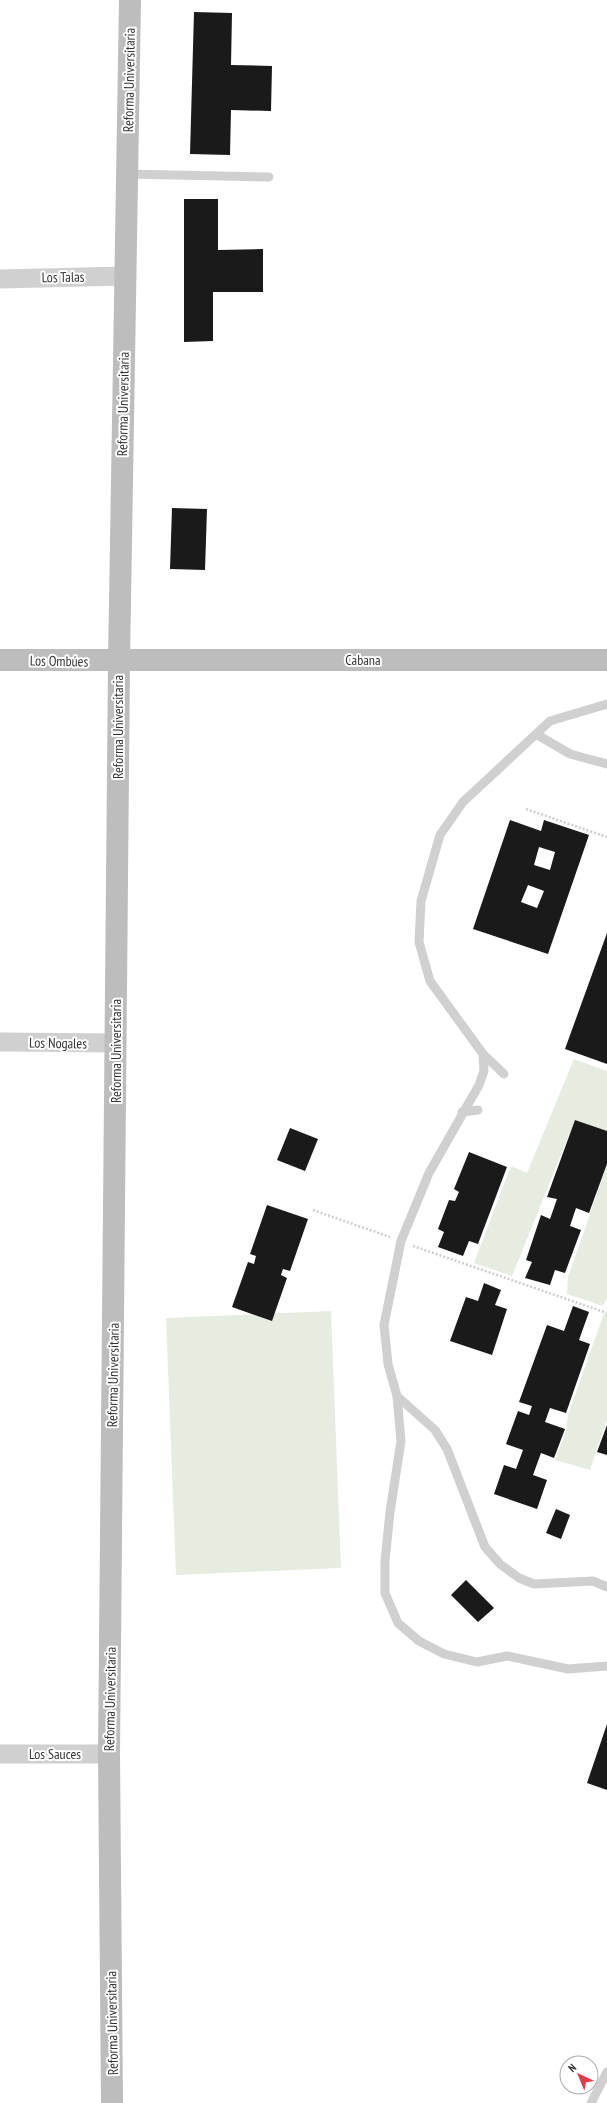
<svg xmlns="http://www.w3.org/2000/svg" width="607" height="2103" font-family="'PT Sans Narrow',sans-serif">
<rect width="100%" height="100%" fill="#fff"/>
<g fill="#e6ecdf">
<polygon points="574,1059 607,1071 607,1131 575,1120 512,1276 474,1263 511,1166 527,1173"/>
<polygon points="607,1166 607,1297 603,1306 567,1294 568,1277"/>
<polygon points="331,1311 341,1568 176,1575 166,1318"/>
<polygon points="604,1313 607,1314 607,1419 590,1470 555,1460 566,1431 568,1415"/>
</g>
<g fill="#1a1a1a" fill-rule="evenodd">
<polygon points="194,12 232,13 231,65 272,66 271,111 231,110 230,155 190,154"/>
<polygon points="184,199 218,199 218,250 263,249 263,292 213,292 213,341 184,342"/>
<polygon points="172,508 207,509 205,570 170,569"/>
<path d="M 510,820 L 541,831 L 544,820 L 589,835 L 548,954 L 473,929 ZM 539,847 L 555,852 L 550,870 L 534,865 ZM 528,885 L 544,891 L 537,908 L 521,902 Z"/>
<polygon points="607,933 607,1064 565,1049"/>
<polygon points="575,1120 607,1131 607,1164 589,1213 576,1208 570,1226 581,1230 565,1273 555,1270 550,1285 525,1278 532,1262 526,1260 541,1215 550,1219 557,1199 547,1197"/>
<polygon points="290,1128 318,1139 305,1171 277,1160"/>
<polygon points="469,1152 507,1167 478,1244 469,1241 463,1256 438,1247 444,1232 438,1229 449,1200 455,1201 459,1192 454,1189"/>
<polygon points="267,1205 308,1219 290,1271 283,1269 281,1275 287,1278 272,1321 232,1307 248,1262 254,1264 256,1256 250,1254"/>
<polygon points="484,1283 501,1290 495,1305 507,1309 492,1355 450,1341 466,1297 478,1301"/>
<polygon points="573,1306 589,1312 579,1340 590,1344 566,1413 550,1408 545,1422 565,1429 554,1458 541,1453 533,1475 547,1480 537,1509 494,1494 504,1465 516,1469 523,1450 506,1444 518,1411 529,1415 532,1406 519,1402 547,1325 564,1331"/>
<polygon points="607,1425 607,1455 597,1452"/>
<polygon points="556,1509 570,1515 561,1539 546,1533"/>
<polygon points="466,1580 494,1608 478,1622 451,1595"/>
<polygon points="607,1724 607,1790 587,1783"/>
</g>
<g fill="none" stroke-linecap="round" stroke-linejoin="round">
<g stroke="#cdcdcd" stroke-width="2.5" stroke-dasharray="2 2" stroke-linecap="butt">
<polyline points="526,809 607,837"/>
<polyline points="313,1210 390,1237"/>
<polyline points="413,1246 607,1313"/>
</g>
<g stroke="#d0d0d0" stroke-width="9">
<polyline points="127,174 269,177"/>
<polyline points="607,704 550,721 463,802 440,835 421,901 419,942 430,981 483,1054 484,1071 479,1085 429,1173 401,1241 384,1325 388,1364 397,1396 401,1441 390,1512 385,1561 385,1593 398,1623 419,1641 444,1654 477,1662 507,1656 568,1669 607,1666"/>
<polyline points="536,734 570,754 607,764"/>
<polyline points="483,1054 504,1074"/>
<polyline points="462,1112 478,1110"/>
<polyline points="397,1396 435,1430 447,1449 485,1547 500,1564 519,1578 534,1584 593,1581 607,1587"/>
<polyline points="591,2103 607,2072"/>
</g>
<g stroke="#d0d0d0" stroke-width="19">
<polyline points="0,279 125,276"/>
<polyline points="0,1042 116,1043"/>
<polyline points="0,1754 109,1754"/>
</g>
<g stroke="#bdbdbd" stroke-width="22">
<polyline points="0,660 607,660"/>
<polyline points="112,2103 109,1754 119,662 130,0"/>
</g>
</g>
<g text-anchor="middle" stroke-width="4" stroke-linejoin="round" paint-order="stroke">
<g font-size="14" fill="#333" stroke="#fff">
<text transform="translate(129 80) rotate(-89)" y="5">Reforma Universitaria</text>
<text transform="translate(63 277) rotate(-1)" y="5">Los Talas</text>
<text transform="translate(123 404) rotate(-89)" y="5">Reforma Universitaria</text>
<text x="363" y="665">Cabana</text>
<text transform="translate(59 661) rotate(1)" y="5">Los Ombúes</text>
<text transform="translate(118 727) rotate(-90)" y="5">Reforma Universitaria</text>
<text transform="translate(58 1043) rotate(1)" y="5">Los Nogales</text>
<text transform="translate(116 1051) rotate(-90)" y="5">Reforma Universitaria</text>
<text transform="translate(113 1375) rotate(-89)" y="5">Reforma Universitaria</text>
<text transform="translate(110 1699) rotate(-89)" y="5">Reforma Universitaria</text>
<text x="55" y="1759">Los Sauces</text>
<text transform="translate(112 2023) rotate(-91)" y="5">Reforma Universitaria</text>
</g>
</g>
<g transform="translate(579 2075) rotate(316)"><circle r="19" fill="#ffffff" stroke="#adadad"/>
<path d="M0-3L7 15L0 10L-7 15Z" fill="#e63946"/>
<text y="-6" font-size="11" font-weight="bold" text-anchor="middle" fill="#333333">N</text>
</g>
</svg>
